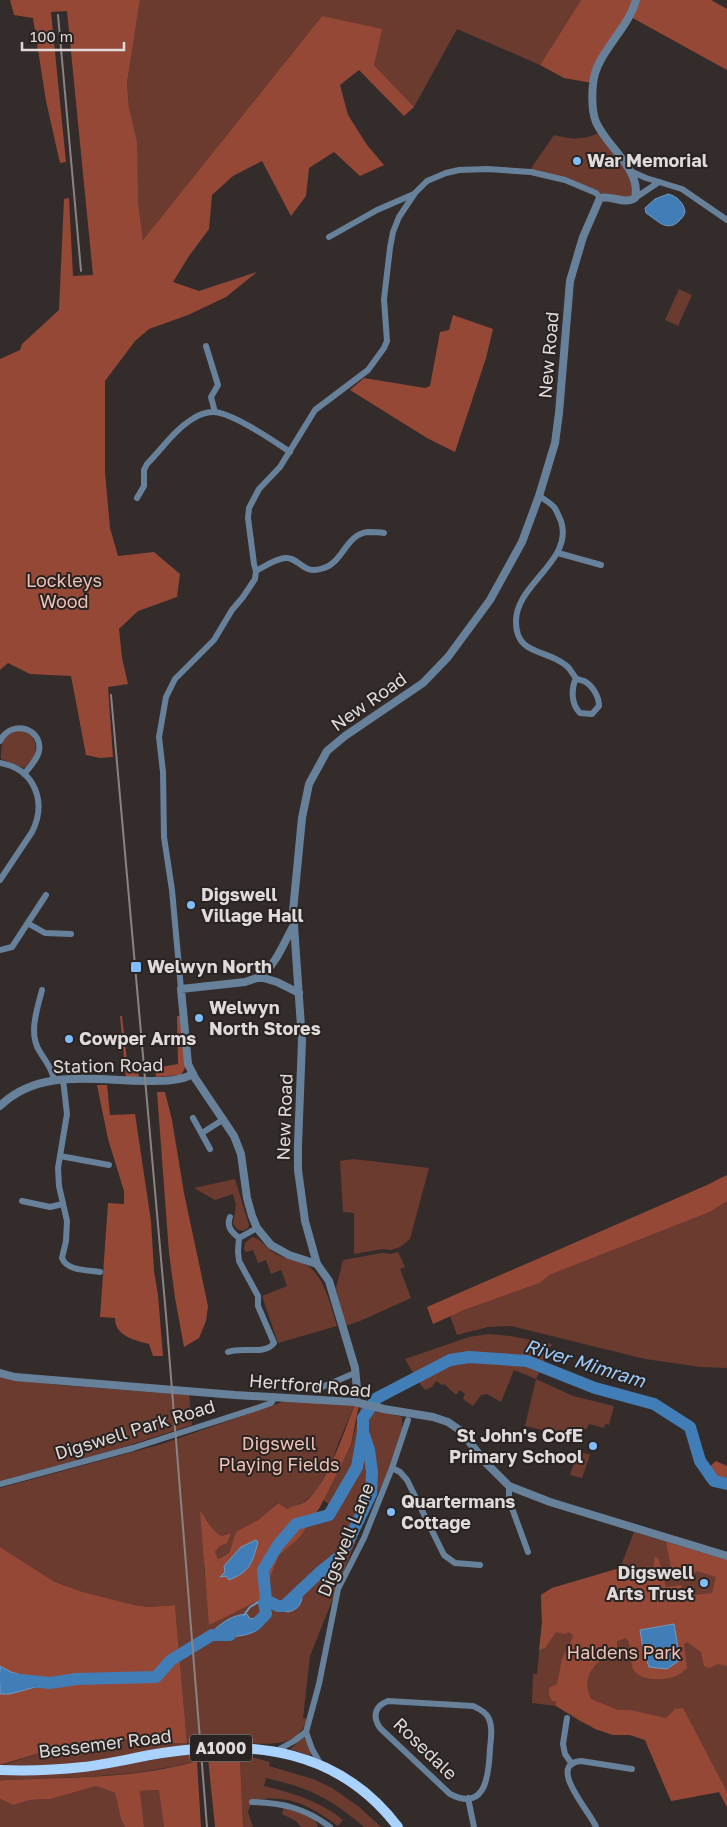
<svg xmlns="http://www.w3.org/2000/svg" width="727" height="1827" font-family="'Golos Text',sans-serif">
<rect width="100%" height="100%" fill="#332c2b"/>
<g fill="#6b3b30">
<polygon points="140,0 581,0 540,65 457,29 414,107 374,65 322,16 143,240 138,201 127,83"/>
<path d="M 602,132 L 630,171 L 636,193 L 625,201 L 531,172 L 532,167 L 554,135 C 574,140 582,140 602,132 Z"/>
<polygon points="679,289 692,295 678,326 665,320"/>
<path d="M 20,730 L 30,734 C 40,746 36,760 24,768 L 1,759 C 1,741 3,735 20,730 Z"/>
<polygon points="353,1159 429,1168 410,1239 400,1247 391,1250 382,1249 354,1254 354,1213 343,1212 340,1161"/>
<polygon points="235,1179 249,1225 248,1228 243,1231 237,1229 233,1224 236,1205 233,1194 215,1200 194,1188"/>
<polygon points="727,1201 727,1368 701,1367 645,1359 511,1326 488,1327 457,1335 450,1316 464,1310 540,1283 548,1275 710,1212"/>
<path d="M 252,1237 C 262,1239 267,1249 276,1254 C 286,1259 297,1260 306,1265 C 324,1274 331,1307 337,1326 L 278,1343 L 262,1296 L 287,1286 L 281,1270 L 271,1274 L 266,1260 L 258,1263 L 253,1250 L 246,1252 L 244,1249 L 245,1243 Z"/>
<polygon points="398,1252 405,1267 400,1269 411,1298 360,1321 345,1326 336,1288 343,1260 382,1253 391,1254"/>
<polygon points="488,1334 510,1336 552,1344 536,1379 573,1396 614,1406 609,1425 605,1424 604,1428 589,1424 587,1429 555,1433 525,1426 536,1379 514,1370 501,1402 487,1394 481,1395 473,1406 463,1399 465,1394 460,1390 456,1395 444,1384 442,1385 436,1381 432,1387 425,1390 417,1380 405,1359 469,1337"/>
<polygon points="0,1377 59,1385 189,1395 192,1425 117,1449 0,1481"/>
<path d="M 288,1400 L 355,1405 L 339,1441 L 332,1462 L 316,1491 L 303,1503 L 287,1509 L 277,1503 C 271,1508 266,1514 259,1519 C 244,1531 235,1531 229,1553 L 217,1559 L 215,1552 L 231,1533 L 222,1536 L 213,1531 L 206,1518 L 204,1568 L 210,1625 L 264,1570 L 296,1525 L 330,1516 L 335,1509 L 322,1499 L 351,1446 L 361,1406 L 402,1417 L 402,1429 L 390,1468 L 363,1523 L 310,1656 L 303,1718 L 307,1719 C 298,1748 270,1744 246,1743 C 235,1743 225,1743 214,1744 L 213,1741 L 187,1743 L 188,1747 L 71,1765 L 0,1766 L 46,1751 L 85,1744 L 136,1738 L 175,1743 L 187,1743 L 175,1605 L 149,1607 L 133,1605 L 83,1592 L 55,1582 L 0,1547 L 0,1488 L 162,1444 Z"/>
<polygon points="578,1451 590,1455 582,1478 570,1475"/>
<polygon points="634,1532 727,1560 727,1807 719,1792 671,1801 645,1740 630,1735 613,1735 581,1722 556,1706 532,1703 533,1674 537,1674 542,1623 541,1595 552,1588 620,1568"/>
<polygon points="303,1738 306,1739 311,1756 290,1749"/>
<path d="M 192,1753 L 196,1761 C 134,1778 69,1777 5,1780 L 0,1782 L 0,1774 L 105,1768 Z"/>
<path d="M 240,1758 L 255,1758 L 270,1762 L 269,1766 L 313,1779 L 332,1788 L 358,1806 L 381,1827 L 364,1827 C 330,1798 310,1788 266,1778 L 264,1786 C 292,1793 320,1801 343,1820 L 338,1826 C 310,1806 288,1793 252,1801 L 248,1812 L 253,1827 L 243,1827 Z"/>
<polygon points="96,1786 115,1793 121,1820 125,1827 0,1827 0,1799 13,1805 30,1800 51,1799"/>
<polygon points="160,1790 164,1827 144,1827 140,1791"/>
<polygon points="284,1807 315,1819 318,1827 301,1827 296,1821 282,1814"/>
</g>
<g fill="#964836">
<polygon points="10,0 140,0 127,83 129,107 137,143 138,201 143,240 322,16 382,29 374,65 414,107 404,116 359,70 340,85 348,115 367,145 384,165 360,176 334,152 309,168 306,196 291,216 262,161 233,176 212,195 209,229 189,256 173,282 199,291 257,272 226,297 188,315 149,329 135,341 105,381 105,472 110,528 118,556 154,552 180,574 177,597 138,611 119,629 122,658 128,684 108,687 113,757 100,758 86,755 71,676 30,674 8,663 0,670 0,359 20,350 22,344 59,310 64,199 69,198 73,276 93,275 67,11 51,12 66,162 60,163 46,101 33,18 14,15"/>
<polygon points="581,0 711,0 727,9 727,70 629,16 592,83 564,78 540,65"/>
<polygon points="453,315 493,329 486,358 455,452 427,438 350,390 364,378 425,388 430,386 440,332 449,330"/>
<polygon points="120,1016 122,1016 128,1069 138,1069 139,1078 126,1079"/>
<polygon points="177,1016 180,1016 185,1068 181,1075 156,1077 155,1068 178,1064"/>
<path d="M 97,1085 L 107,1085 L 110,1115 L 135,1114 L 151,1221 L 154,1271 L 158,1295 L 163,1356 L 153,1356 L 149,1344 C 134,1340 115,1336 115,1318 L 100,1317 L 108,1203 L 124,1204 L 124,1191 L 108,1139 Z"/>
<polygon points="157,1092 165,1092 172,1120 184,1193 208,1306 206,1321 199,1338 184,1347 175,1298 169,1253"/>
<polygon points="727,1175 727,1201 710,1212 549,1275 540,1283 464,1310 433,1324 427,1307 707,1185"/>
<path d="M 355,1405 L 359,1405 L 351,1445 L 320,1507 L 299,1538 L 279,1555 L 261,1599 L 209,1625 L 200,1511 C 208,1520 210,1530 222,1536 L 231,1533 L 227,1543 L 220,1546 L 215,1552 L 218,1559 L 229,1553 L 236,1532 L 258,1520 L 278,1503 L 287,1509 C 292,1506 300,1505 305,1502 C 328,1484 343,1433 355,1405 Z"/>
<polygon points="716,1461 727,1466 727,1478 716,1477 709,1467"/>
<path d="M 666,1542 L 727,1560 L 727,1666 L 718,1664 L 709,1668 L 704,1666 L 701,1652 L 687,1642 L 684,1644 L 687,1668 C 684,1670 681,1674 678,1675 C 666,1681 640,1682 633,1669 C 629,1659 633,1646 626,1638 L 617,1641 L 617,1647 C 599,1661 579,1673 591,1699 L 618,1710 L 630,1710 L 666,1718 L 675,1709 L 683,1708 L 727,1792 L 727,1807 L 719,1792 L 671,1801 L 645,1740 L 630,1735 L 613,1735 L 595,1729 L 556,1706 L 556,1701 L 552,1701 L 549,1694 L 549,1688 L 557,1684 L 562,1659 L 573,1637 L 572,1634 L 568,1632 L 566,1634 L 556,1632 L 545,1648 L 539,1650 L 542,1623 L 541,1595 L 552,1588 L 620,1568 L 652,1578 L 655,1556 L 659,1560 L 666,1587 L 681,1585 L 685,1596 L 712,1593 L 716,1577 L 697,1571 L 680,1581 L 671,1567 Z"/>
<polygon points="0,1547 55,1582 83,1592 134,1605 149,1607 175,1605 187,1743 175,1743 136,1738 46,1751 0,1765"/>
<polygon points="208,1758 240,1758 243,1827 215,1827"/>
<path d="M 197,1761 L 201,1827 L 164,1827 L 159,1790 L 140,1791 L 144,1827 L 125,1827 L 121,1820 L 115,1793 L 96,1786 L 51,1799 L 30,1800 L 13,1805 L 0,1799 L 0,1781 L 5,1780 C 69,1777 135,1779 197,1761 Z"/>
</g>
<g fill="#417eb8" stroke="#709ac2">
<path d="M 668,194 C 677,196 684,203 685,212 C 684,216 682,218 678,222 C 666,232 657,220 646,213 L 645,208 L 655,199 Z"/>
<path d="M 256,1540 L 258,1542 C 252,1563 251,1571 229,1580 L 226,1576 L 220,1577 L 225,1572 L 224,1566 L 241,1547 Z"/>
<path d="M 301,1586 L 302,1588 C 303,1600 301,1609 288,1612 L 278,1609 L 278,1606 L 282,1605 Z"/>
<path d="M 266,1613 C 266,1638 234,1636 217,1638 L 214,1635 L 214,1630 C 224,1621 233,1615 247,1614 L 250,1619 L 260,1617 Z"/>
<polygon points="674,1624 680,1660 667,1669 649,1667 643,1649 640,1630"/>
<polygon points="0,1666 11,1672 50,1683 10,1694 0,1694"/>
</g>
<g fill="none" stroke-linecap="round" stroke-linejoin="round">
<polyline stroke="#709ac2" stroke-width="2" points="244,1615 250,1607 263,1599 266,1600"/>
<g stroke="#417eb8" stroke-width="12">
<polyline points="346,1546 371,1494 372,1472 369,1450 364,1435"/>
<polyline points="266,1600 278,1606 284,1606 319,1573 339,1557"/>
<polyline points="255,1625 266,1614 264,1603 266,1600 263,1570 278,1545 296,1524 329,1515 357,1467 363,1432 363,1418 377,1398 450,1360 469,1357 527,1361 595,1388 654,1404 690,1427 700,1461 714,1481 727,1484"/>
<polyline points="0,1678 50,1683 76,1679 156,1677 171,1660 212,1635 230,1635"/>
</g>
<g stroke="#68819b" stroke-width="6">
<polyline points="630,171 646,178 682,189 727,220"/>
<polyline points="635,198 659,182"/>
<polyline points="329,237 377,210 414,194"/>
<polyline points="206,346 218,385 211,397 215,412"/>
<path d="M 539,496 C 544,499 550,503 554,507 C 557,511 559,517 561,521 C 574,561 515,584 516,622 C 516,655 545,649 564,664 C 570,667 572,674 576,678 C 577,679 583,681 584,681 C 592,685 599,696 599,706 L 592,714 L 580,713 C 571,704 571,689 576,678"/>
<path d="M 137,498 L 144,486 L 144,470 L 147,464 C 162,449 175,429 194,418 C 198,415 207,412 212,412 C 230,411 274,441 290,452"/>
<polyline points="558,553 601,565"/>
<path d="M 256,571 C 265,566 275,559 285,558 C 300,557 302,576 324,568 C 344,561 346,534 368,532 C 373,532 379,532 384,533"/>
<path d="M 0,741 C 12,718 43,729 39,751 C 37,760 30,767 24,774"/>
<path d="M 0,763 C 35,769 47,802 32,832 L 0,880"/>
<polyline points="29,924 45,933 71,934"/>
<polyline points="0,950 12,947 46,895"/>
<polyline points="181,989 172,890 164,837 163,772 159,737 166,697 175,679 214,640 232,610 243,597 255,579 256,571 254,564 248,518 249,508 259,489 280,467 315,410 368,370 384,348 387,341 384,299 390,248 393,232 399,217 415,193 427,181 446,173 459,170 487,169 531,172 565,180 596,193 600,198"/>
<path d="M 42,990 C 37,1010 28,1034 40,1052 C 46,1062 52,1068 54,1080"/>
<path d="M 63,1079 L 67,1114 L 58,1168 L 59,1186 L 67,1221 L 66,1241 L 62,1258 C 67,1271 87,1270 100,1272"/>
<polyline points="193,1118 210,1149"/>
<polyline points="202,1133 224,1119"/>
<polyline points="60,1156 109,1165"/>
<polyline points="22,1201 50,1207 63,1204"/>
<polyline points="239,1238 257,1228"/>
<path d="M 228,1352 C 243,1346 264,1356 274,1343 L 258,1306 L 258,1296 L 239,1261 L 238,1251 L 239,1238 C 232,1232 226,1227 230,1217"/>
<polyline points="315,1390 355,1373"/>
<polyline points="392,1468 400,1472 407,1480 444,1555 455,1563 480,1565"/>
<polyline points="0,1484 133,1448 257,1408 271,1403 275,1397"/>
<polyline points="509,1486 509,1500 528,1552"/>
<path d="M 388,1701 L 473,1706 C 479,1709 485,1711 488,1717 C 493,1726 491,1738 490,1748 C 489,1772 487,1813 450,1794 L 380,1728 C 372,1716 375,1706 388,1701 Z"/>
<polyline points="567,1718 563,1744 565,1754 572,1764"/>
<polyline points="276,1751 294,1741 306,1732"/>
<polyline points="321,1765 312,1749 306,1732 319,1684 338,1589 364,1538 392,1468 408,1420"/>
<polyline points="468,1798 474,1827"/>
<path d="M 252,1802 C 283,1803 305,1808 330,1827"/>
<path d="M 596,1827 C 592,1814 545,1764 581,1761 L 632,1769"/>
</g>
<g stroke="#68819b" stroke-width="8">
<path d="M 260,977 C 277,963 283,944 294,925"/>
<polyline points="299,993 277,982 260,977 245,982 181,989 188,1064 195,1078 234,1136 241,1154 247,1198 252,1216 257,1228 271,1245 289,1255 317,1264 329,1281 355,1368 357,1389 355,1402"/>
<path d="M 0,1106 C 41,1066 100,1082 151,1081 C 165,1081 180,1081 193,1074"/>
<path d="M 317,1264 L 305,1221 L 298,1170 L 298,1145 L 302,1041 L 293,911 L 302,818 L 309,784 L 327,751 L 345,736 L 423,683 L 448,657 L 490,600 L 522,542 L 539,496 L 555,443 L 559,413 L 570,281 L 583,237 L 600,198 C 612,195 624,205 635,198 C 642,170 606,146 596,122 C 592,112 592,95 593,84 C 595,54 628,30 636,0"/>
<polyline points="0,1373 15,1377 235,1395 355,1402 384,1409 433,1417 448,1422 461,1431 485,1462 509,1486 550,1502 727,1556"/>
</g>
<path stroke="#a9d3fe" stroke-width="10" d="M 0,1770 C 28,1771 56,1770 83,1767 C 110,1764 136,1757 162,1753 C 253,1739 339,1749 398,1827"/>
<g stroke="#898483" stroke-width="2">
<polyline points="58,15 81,271"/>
<polyline points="111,695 166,1315 207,1827"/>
</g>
</g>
<g fill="#80bdfa" stroke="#292321" stroke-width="2">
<circle cx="577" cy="161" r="5"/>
<circle cx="191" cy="905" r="5"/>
<rect x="130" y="961" width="12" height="12" rx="2.5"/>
<circle cx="199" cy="1018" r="5"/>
<circle cx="69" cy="1039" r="5"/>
<circle cx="593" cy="1446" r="5"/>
<circle cx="391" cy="1512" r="5"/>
<circle cx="704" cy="1583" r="5"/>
</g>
<g text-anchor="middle" stroke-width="4" stroke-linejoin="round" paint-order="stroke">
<rect fill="#292321" stroke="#a8a4a2" stroke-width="1" x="190" y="1734.5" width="62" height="27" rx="4"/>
<g font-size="16" font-weight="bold" fill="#dfdbda">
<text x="221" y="1754">A1000</text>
</g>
<g font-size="18" font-weight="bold" fill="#dfdbda" stroke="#292321" text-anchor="start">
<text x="587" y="167">War Memorial</text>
<text x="201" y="901">Digswell<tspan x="201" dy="21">Village Hall</tspan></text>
<text x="147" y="973">Welwyn North</text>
<text x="209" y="1014">Welwyn<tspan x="209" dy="21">North Stores</tspan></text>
<text x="79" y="1045">Cowper Arms</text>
<text x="583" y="1442" text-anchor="end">St John's CofE<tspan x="583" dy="21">Primary School</tspan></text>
<text x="401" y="1508">Quartermans<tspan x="401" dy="21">Cottage</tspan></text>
<text x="694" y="1579" text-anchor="end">Digswell<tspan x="694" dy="21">Arts Trust</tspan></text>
</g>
<g font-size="18" fill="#dfdbda" stroke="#292321">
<text transform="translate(549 355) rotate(-85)" y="6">New Road</text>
<text transform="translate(369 702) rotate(-35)" y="6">New Road</text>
<text transform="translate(108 1066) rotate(-1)" y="6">Station Road</text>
<text transform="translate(285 1117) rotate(-88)" y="6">New Road</text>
<text transform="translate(310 1386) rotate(5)" y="6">Hertford Road</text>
<text transform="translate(135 1430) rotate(-17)" y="6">Digswell Park Road</text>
<text transform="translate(346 1540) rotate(-68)" y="6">Digswell Lane</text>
<text transform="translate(105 1744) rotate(-7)" y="6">Bessemer Road</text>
<text transform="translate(425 1749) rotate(44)" y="6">Rosedale</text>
</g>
<g font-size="18" fill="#f0c2b6" stroke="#292321">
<text x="64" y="587">Lockleys<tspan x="64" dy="21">Wood</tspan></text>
<text x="279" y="1450">Digswell<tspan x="279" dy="21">Playing Fields</tspan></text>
<text x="624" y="1659">Haldens Park</text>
</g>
<g font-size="19" font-style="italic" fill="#9dccfc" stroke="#292321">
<text transform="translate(585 1363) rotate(17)" y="7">River Mimram</text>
</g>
</g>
<path d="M22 42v8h102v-8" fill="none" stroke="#dfdbda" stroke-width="2.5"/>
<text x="30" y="42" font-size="15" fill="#dfdbda" stroke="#292321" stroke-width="4" paint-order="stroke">100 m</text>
</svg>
